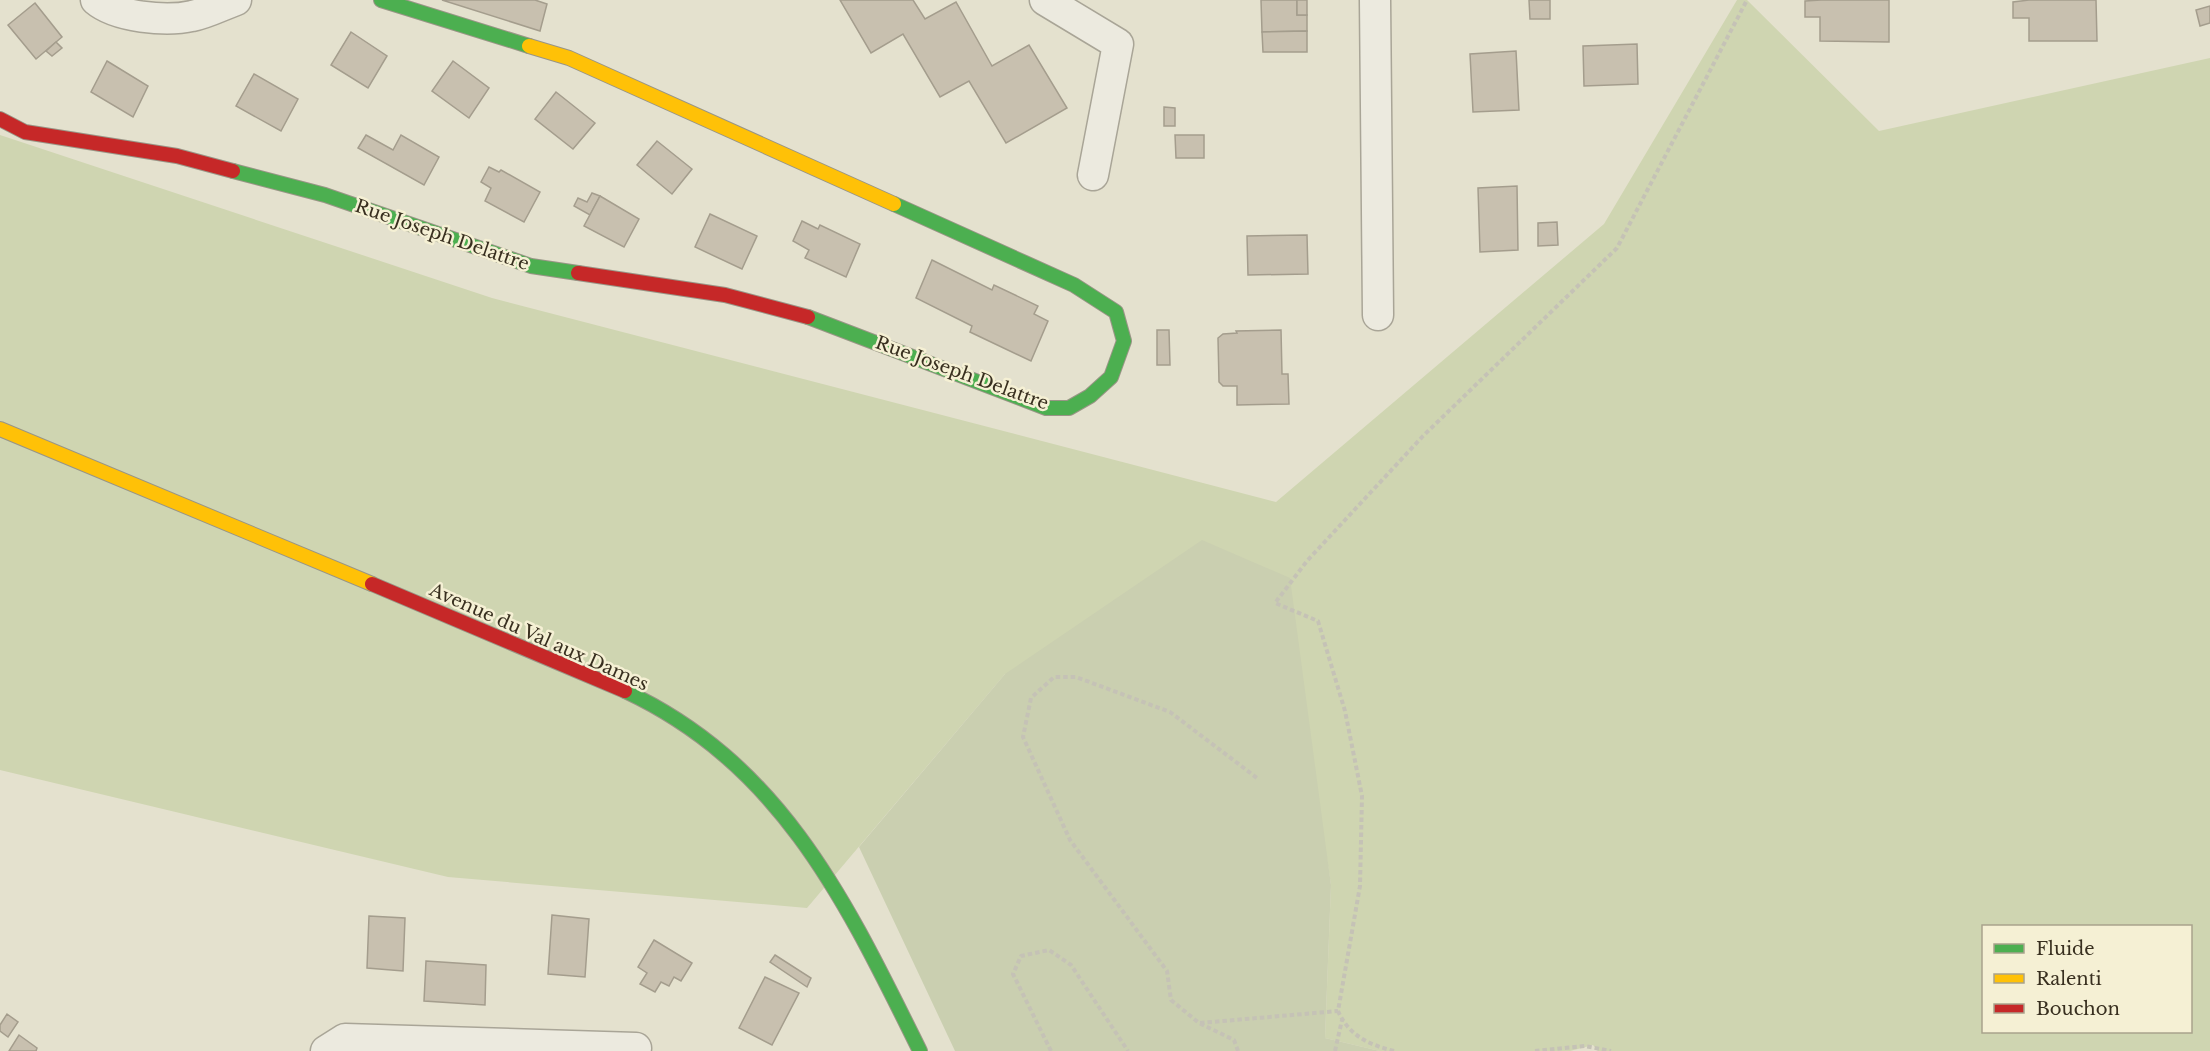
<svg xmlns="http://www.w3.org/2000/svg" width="2210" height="1051" font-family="'Libre Baskerville',serif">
<rect width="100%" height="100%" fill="#e4e1ce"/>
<path fill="#cfd5b1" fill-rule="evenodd" d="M 1737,0 L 1747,0 L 1879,131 L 2210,58 L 2210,1051 L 1598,1051 L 1593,1045 L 1570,1051 L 1380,1051 L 1325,1038 L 1331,885 L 1319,808 L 1005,674 L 807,908 L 448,877 L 0,770 L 0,135 L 492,298 L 1276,502 L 1604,224 ZM 1984,926 L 2190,926 L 2190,1032 L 1984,1032 Z"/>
<polygon fill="#cacfb0" points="1202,540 1290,578 1331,885 1325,1038 1380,1051 955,1051 859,847 1005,674"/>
<g fill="#c8c0af" stroke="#a49d8d" stroke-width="1.5">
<polygon points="442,0 535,0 547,4 540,31"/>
<polygon points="840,0 913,0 925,19 956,2 992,66 1029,45 1067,108 1006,143 969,81 940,97 903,34 871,53"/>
<polygon points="1261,0 1297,0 1297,15 1307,15 1307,31 1262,32"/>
<rect x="1297" y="0" width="10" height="15"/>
<polygon points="1529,0 1550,0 1550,19 1530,19"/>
<polygon points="1821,0 1889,0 1889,42 1820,41 1820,17 1805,17 1805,1"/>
<polygon points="2029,0 2096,0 2097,41 2029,41 2029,18 2013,18 2013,2"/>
<polygon points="35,3 62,37 36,59 8,25"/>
<polygon points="2210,6 2210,23 2200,26 2196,10"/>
<polygon points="1307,31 1307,52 1263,52 1262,32"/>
<polygon points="351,32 387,56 368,88 331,65"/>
<polygon points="56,42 62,48 52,56 46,51"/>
<polygon points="1637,44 1638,84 1584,86 1583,46"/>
<polygon points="1516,51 1519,110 1473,112 1470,54"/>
<polygon points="107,61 148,86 133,117 91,92"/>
<polygon points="453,61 489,88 469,118 432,91"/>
<polygon points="254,74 298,99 281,131 236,106"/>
<polygon points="556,92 595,123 573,149 535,119"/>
<polygon points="1164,107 1175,108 1175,126 1164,126"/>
<polygon points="366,135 393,150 401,135 439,157 424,185 358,148"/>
<polygon points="1175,135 1204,135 1204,158 1176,158"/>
<polygon points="657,141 692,169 672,194 637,165"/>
<polygon points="489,167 499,172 501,170 540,192 524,222 485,201 491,188 481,182"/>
<polygon points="1517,186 1518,250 1480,252 1478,188"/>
<polygon points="592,193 600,196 590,215 574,206 578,198 587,202"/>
<polygon points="600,196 639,219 624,247 584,226"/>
<polygon points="710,214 757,236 742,269 695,247"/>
<polygon points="802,221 818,229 820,225 860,244 846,277 805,258 809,250 793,241"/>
<polygon points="1557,222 1558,245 1538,246 1538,223"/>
<polygon points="1307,235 1308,274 1248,275 1247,236"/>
<polygon points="932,260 992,290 994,285 1038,306 1034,314 1048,321 1031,361 970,332 972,326 916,298"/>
<polygon points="1157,330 1169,330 1170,365 1157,365"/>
<polygon points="1281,330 1282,374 1288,374 1289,404 1237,405 1237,386 1223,386 1219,382 1218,338 1223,334 1237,333 1236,331"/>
<polygon points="552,915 589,919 585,977 548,974"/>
<polygon points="369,916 405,918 403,971 367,968"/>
<polygon points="654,940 692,963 681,981 674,977 669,986 661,982 655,992 640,984 647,973 638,967"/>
<polygon points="775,955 811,978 807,987 770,962"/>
<polygon points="426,961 486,965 485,1005 424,1001"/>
<polygon points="765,977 799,993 772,1045 739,1028"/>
<polygon points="7,1014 18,1022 8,1037 0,1031 0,1025"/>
<polygon points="19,1035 37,1048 36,1051 9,1051"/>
</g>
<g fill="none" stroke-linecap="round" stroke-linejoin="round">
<g stroke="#a9a597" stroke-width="33">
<g id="street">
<path d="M 96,0 C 116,17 166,22 192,16 C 207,13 222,5 236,0"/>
<polyline points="1045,0 1118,44 1093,175"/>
<polyline points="1375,0 1378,315"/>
<polyline points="326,1051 345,1039 636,1048"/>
</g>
</g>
<g stroke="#999586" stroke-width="16">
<g id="fast">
<polyline points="381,0 529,46"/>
<polyline points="233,171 325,195 531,266 578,273"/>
<polyline points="808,317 1046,408 1069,408 1090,396 1111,377 1124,341 1116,312 1074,285 894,204"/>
<path d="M 625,691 C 783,765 847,904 920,1051"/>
</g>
</g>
<g stroke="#999586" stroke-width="16">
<g id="slow">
<polyline points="529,46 569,58 894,204"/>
<polyline points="0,429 372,584"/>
</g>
</g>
<g stroke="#999586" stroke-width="16">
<g id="jam">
<polyline points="0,119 25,132 177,156 233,171"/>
<polyline points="578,273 725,295 808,317"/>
<polyline points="372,584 625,691"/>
</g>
</g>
<g stroke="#c5c2b6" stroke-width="4" stroke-dasharray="4.5 3" stroke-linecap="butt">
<polyline points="1200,1023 1338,1011"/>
<polyline points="1051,1051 1013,974 1021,956 1049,950 1071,965 1128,1051"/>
<polyline points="1238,1051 1234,1040 1199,1023 1171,1000 1167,971 1070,840 1023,737 1031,698 1054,677 1076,677 1170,712 1257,778"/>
<polyline points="1335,1051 1342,1020"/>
<path d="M 1394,1051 C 1370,1045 1349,1036 1338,1011 L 1360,886 L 1362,796 L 1345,711 L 1318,621 L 1275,603 L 1307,561 L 1423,436 L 1617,248 L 1747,0"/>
<polyline points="1535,1051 1585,1046 1611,1051"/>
</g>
<use href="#street" stroke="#eceadf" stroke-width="30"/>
<use href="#fast" stroke="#4caf50" stroke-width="14"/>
<use href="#slow" stroke="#ffc107" stroke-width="14"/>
<use href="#jam" stroke="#c62828" stroke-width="14"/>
</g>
<g text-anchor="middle" stroke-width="5" stroke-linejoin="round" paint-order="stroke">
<g font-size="18" fill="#382f1f" stroke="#f5f0d4">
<text transform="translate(442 235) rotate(19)" y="6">Rue Joseph Delattre</text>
<text transform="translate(962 373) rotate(20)" y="6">Rue Joseph Delattre</text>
<text transform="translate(539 637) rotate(24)" y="6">Avenue du Val aux Dames</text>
</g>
</g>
<rect x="1982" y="925" width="210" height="108" fill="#f5f0d4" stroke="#a9a38c" stroke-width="1.5"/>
<rect x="1994" y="944" width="30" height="9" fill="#4caf50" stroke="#a9a38c" stroke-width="1.5"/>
<text x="2036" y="955" font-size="18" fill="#382f1f">Fluide</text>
<rect x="1994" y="974" width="30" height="9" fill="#ffc107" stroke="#a9a38c" stroke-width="1.5"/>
<text x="2036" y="985" font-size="18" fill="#382f1f">Ralenti</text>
<rect x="1994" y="1004" width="30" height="9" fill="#c62828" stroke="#a9a38c" stroke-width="1.5"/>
<text x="2036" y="1015" font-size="18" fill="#382f1f">Bouchon</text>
</svg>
